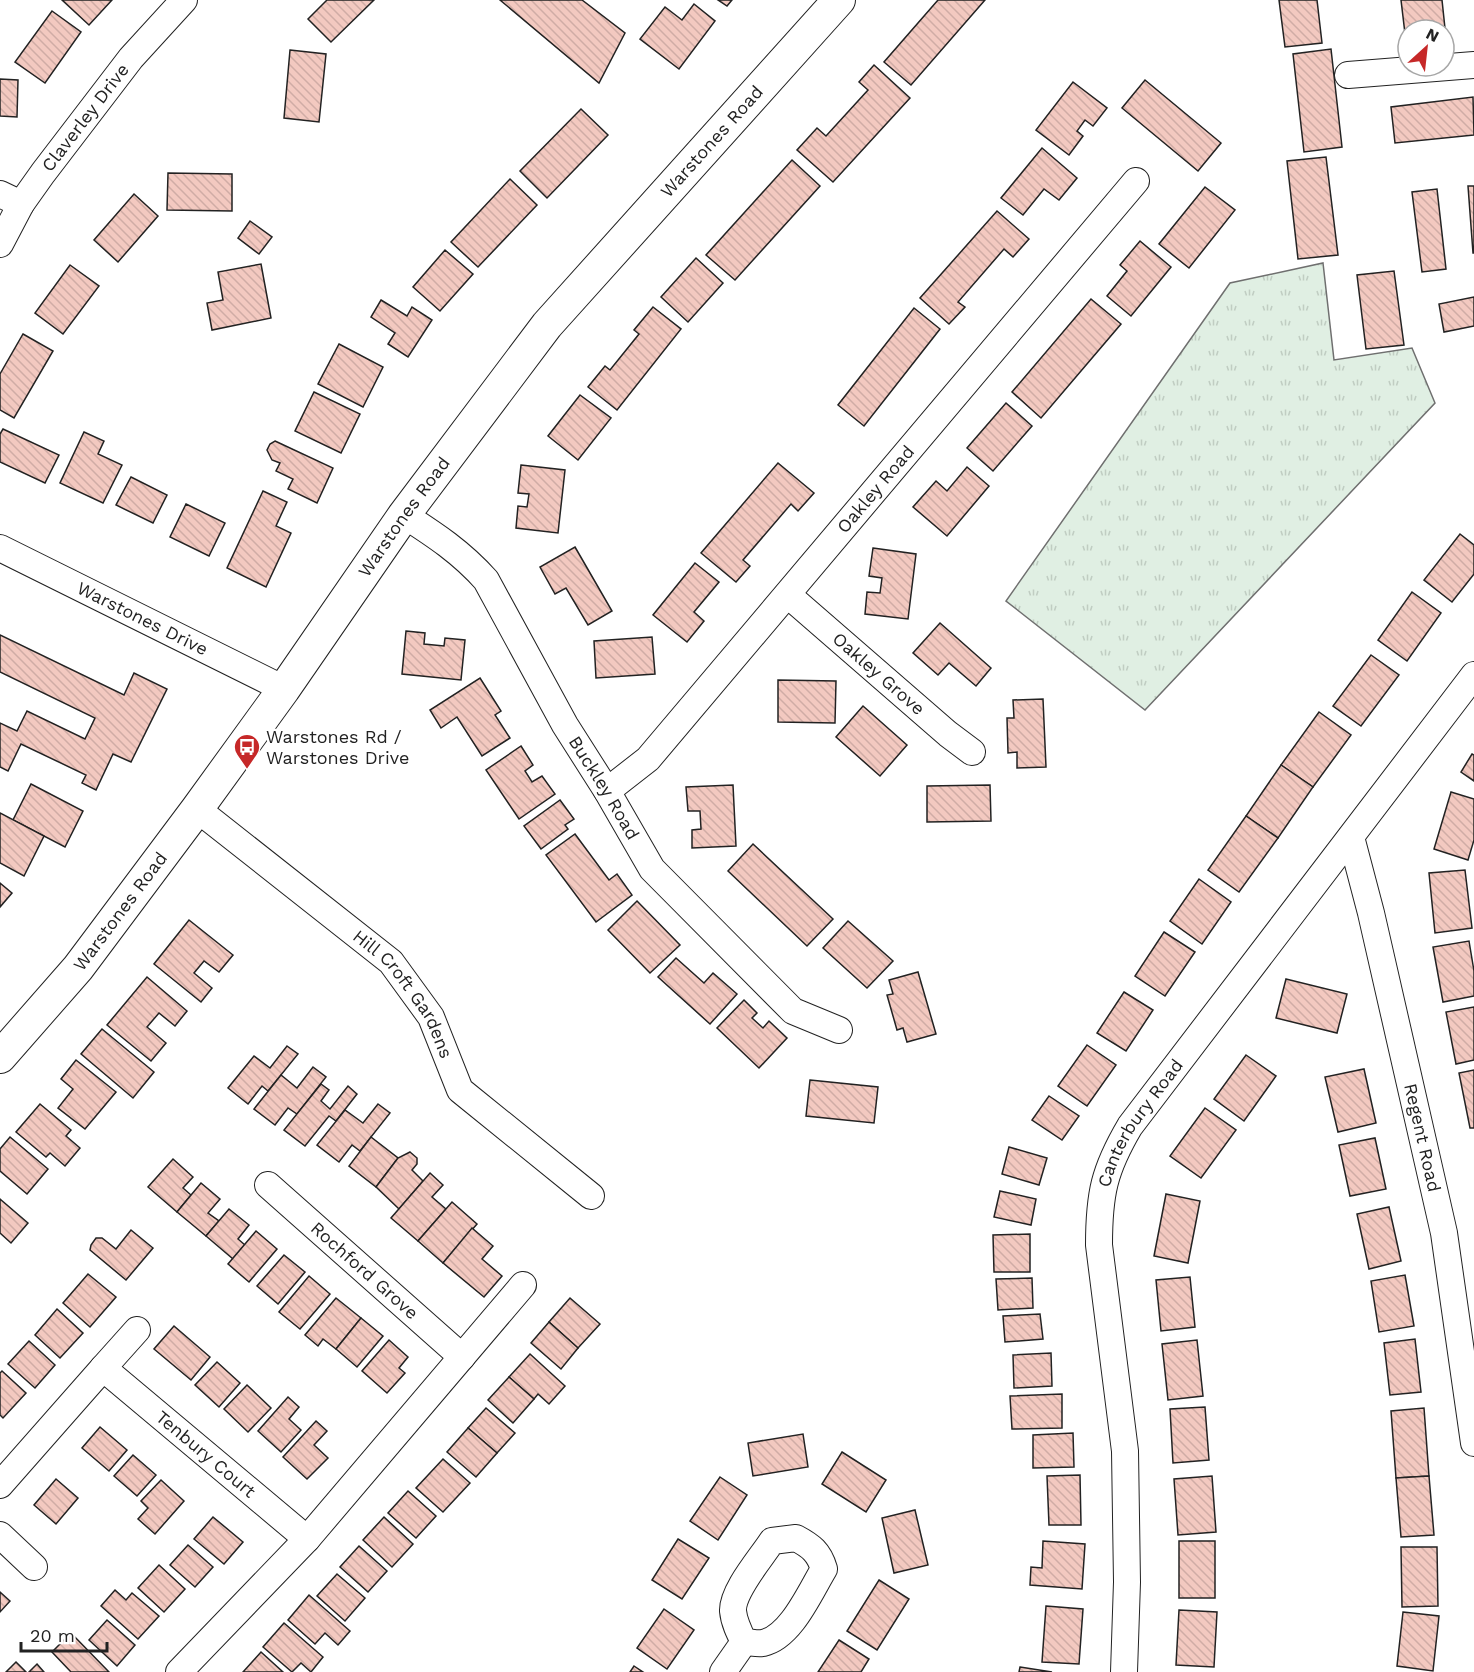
<svg xmlns="http://www.w3.org/2000/svg" width="1474" height="1672" font-family="'Work Sans',sans-serif">
<defs>
<pattern id="park-tufts" width="24" height="20" patternUnits="userSpaceOnUse" patternTransform="scale(1.5)"><rect width="24" height="20" fill="#e0efe3"/><path d="M3 7l-1-3M5 7V3M7 7l1-3M15 17l-1-3M17 17v-4M19 17l1-3" fill="none" stroke="#c0cdc2"/></pattern>
<pattern id="building-back-hatch" width="6" height="6" patternUnits="userSpaceOnUse" patternTransform="scale(1.5)"><rect width="6" height="6" fill="#f3c9c0"/><path d="M-1 5l2 2M0 0l6 6M5-1l2 2" fill="none" stroke="#d0aca5"/></pattern>
</defs>
<rect width="100%" height="100%" fill="#fff"/>
<polygon fill="url(#park-tufts)" stroke="#6f6f6f" stroke-width="1.5" points="1323,263 1334,360 1412,348 1435,403 1145,710 1006,601 1230,283"/>
<g fill="url(#building-back-hatch)" stroke="#222" stroke-width="1.5">
<polygon points="62,0 112,0 89,25"/>
<polygon points="327,0 374,0 331,42 308,19"/>
<polygon points="500,0 582,0 625,33 599,83"/>
<polygon points="718,0 732,0 727,6"/>
<polygon points="938,0 985,0 911,85 884,62"/>
<polygon points="1279,0 1317,0 1322,43 1285,47"/>
<polygon points="1401,0 1442,0 1446,38 1444,38 1444,30 1408,30 1408,42 1406,42"/>
<polygon points="694,4 715,21 679,69 640,39 665,7 682,20"/>
<polygon points="52,11 81,32 45,83 15,62"/>
<polygon points="1331,49 1342,147 1304,152 1293,54"/>
<polygon points="290,50 326,54 319,122 284,118"/>
<polygon points="874,65 910,98 833,182 797,150 817,128 826,136 868,90 859,82"/>
<polygon points="0,79 18,80 17,117 0,116"/>
<polygon points="1145,80 1221,143 1198,171 1122,108"/>
<polygon points="1073,82 1107,108 1093,126 1085,120 1077,131 1083,136 1069,155 1036,130"/>
<polygon points="1473,97 1474,135 1395,143 1391,107"/>
<polygon points="581,109 608,135 547,198 520,171"/>
<polygon points="1042,148 1077,178 1059,200 1044,189 1023,215 1001,198"/>
<polygon points="1326,157 1338,255 1298,259 1287,161"/>
<polygon points="792,160 820,186 735,280 706,255"/>
<polygon points="168,173 232,174 232,211 167,210"/>
<polygon points="510,179 537,205 478,267 451,242"/>
<polygon points="1468,186 1474,186 1474,253 1473,253"/>
<polygon points="1205,187 1235,210 1189,268 1159,244"/>
<polygon points="1437,189 1446,269 1422,272 1412,192"/>
<polygon points="134,194 158,216 118,262 94,240"/>
<polygon points="997,211 1029,239 1013,257 1004,249 958,302 965,307 949,324 920,298"/>
<polygon points="250,221 272,237 259,254 238,238"/>
<polygon points="1140,241 1171,267 1131,316 1107,296 1127,271 1120,265"/>
<polygon points="445,250 473,274 440,311 413,287"/>
<polygon points="696,258 723,283 688,322 661,297"/>
<polygon points="261,264 271,318 212,330 207,303 223,300 218,272"/>
<polygon points="70,265 99,286 63,334 35,313"/>
<polygon points="1394,271 1404,345 1366,349 1357,275"/>
<polygon points="1474,297 1474,326 1444,332 1439,304"/>
<polygon points="1091,299 1121,324 1041,418 1012,392"/>
<polygon points="381,300 407,316 412,307 432,320 408,357 388,344 395,333 371,317"/>
<polygon points="653,307 681,329 617,410 588,387 605,366 610,370 639,334 634,330"/>
<polygon points="914,308 940,329 864,426 838,405"/>
<polygon points="23,334 53,351 14,418 0,410 0,374"/>
<polygon points="339,344 383,367 363,407 318,384"/>
<polygon points="314,392 360,414 341,453 295,431"/>
<polygon points="580,395 611,418 578,460 548,436"/>
<polygon points="1006,403 1032,426 993,471 967,448"/>
<polygon points="3,429 59,455 45,483 0,462 0,434"/>
<polygon points="84,432 104,441 98,454 122,465 103,503 60,483"/>
<polygon points="275,441 333,468 317,503 288,489 293,479 276,471 280,463 272,460 267,450 270,444"/>
<polygon points="778,463 814,493 798,511 791,504 743,560 750,566 736,582 701,553"/>
<polygon points="521,465 565,470 558,533 516,528 518,506 527,507 529,494 518,493"/>
<polygon points="967,467 989,486 947,536 913,507 936,481 947,491"/>
<polygon points="131,477 167,495 153,523 116,505"/>
<polygon points="263,491 287,502 276,526 291,533 266,587 227,568"/>
<polygon points="186,504 225,523 209,556 170,537"/>
<polygon points="1460,534 1474,545 1474,574 1452,602 1424,580"/>
<polygon points="575,547 612,611 588,625 566,588 555,594 540,567"/>
<polygon points="873,548 916,554 908,619 865,614 867,592 880,593 882,578 869,576"/>
<polygon points="695,563 719,582 694,612 704,621 687,642 653,615"/>
<polygon points="1412,592 1441,613 1407,661 1378,640"/>
<polygon points="940,623 991,668 976,686 949,663 938,675 913,653"/>
<polygon points="406,631 425,633 424,644 444,646 445,638 465,640 461,680 402,674"/>
<polygon points="0,635 124,695 134,673 167,689 131,762 113,754 96,790 82,783 86,775 21,744 8,771 0,767 0,723 17,731 27,711 85,739 95,718 0,672"/>
<polygon points="652,637 655,674 596,678 594,641"/>
<polygon points="1371,655 1399,675 1361,726 1333,706"/>
<polygon points="480,678 501,711 495,715 510,738 482,756 457,717 441,728 430,710"/>
<polygon points="778,680 836,681 835,723 778,722"/>
<polygon points="1043,699 1046,767 1017,768 1017,752 1008,753 1007,718 1014,718 1013,700"/>
<polygon points="863,706 907,745 880,776 836,737"/>
<polygon points="1319,712 1351,735 1313,787 1281,765"/>
<polygon points="521,746 533,765 525,771 532,782 542,776 555,794 519,819 486,770"/>
<polygon points="1472,754 1474,755 1474,781 1461,772"/>
<polygon points="1281,765 1313,787 1278,838 1246,816"/>
<polygon points="31,784 83,811 65,847 13,820"/>
<polygon points="733,785 736,846 692,848 692,830 701,829 700,811 688,811 686,787"/>
<polygon points="990,785 991,821 927,822 927,786"/>
<polygon points="1451,792 1474,799 1474,840 1468,860 1434,849"/>
<polygon points="560,800 574,819 565,825 568,829 541,849 524,826"/>
<polygon points="0,813 44,836 24,876 0,863"/>
<polygon points="1246,816 1278,838 1239,892 1208,870"/>
<polygon points="575,834 609,880 617,874 632,895 596,922 546,855"/>
<polygon points="753,844 833,919 807,946 728,871"/>
<polygon points="1465,870 1472,928 1435,933 1429,873"/>
<polygon points="1199,879 1231,902 1202,944 1170,921"/>
<polygon points="0,883 12,893 0,907"/>
<polygon points="637,901 680,945 650,973 608,930"/>
<polygon points="189,920 233,955 219,972 204,961 194,973 212,988 201,1002 154,964"/>
<polygon points="848,921 893,961 867,988 823,948"/>
<polygon points="1164,932 1195,952 1165,996 1135,976"/>
<polygon points="1469,941 1474,971 1474,996 1443,1002 1433,947"/>
<polygon points="676,958 704,983 713,973 737,994 710,1024 658,977"/>
<polygon points="918,972 936,1034 907,1042 903,1028 897,1030 887,995 893,994 889,980"/>
<polygon points="147,977 187,1011 175,1026 159,1013 147,1027 166,1043 151,1061 107,1025"/>
<polygon points="1286,979 1347,994 1337,1033 1276,1018"/>
<polygon points="1124,992 1153,1010 1126,1051 1097,1033"/>
<polygon points="744,1000 757,1013 752,1018 763,1028 769,1021 787,1038 759,1068 717,1028"/>
<polygon points="1474,1007 1474,1060 1456,1064 1446,1012"/>
<polygon points="102,1029 154,1072 133,1098 81,1054"/>
<polygon points="1087,1045 1116,1065 1087,1106 1058,1086"/>
<polygon points="287,1046 298,1054 268,1091 262,1086 248,1104 228,1088 254,1056 270,1068"/>
<polygon points="1246,1055 1276,1076 1244,1121 1214,1099"/>
<polygon points="76,1060 116,1092 85,1129 58,1108 73,1089 61,1079"/>
<polygon points="313,1067 326,1077 297,1114 288,1108 275,1125 254,1109 281,1075 297,1088"/>
<polygon points="1364,1069 1376,1123 1338,1132 1325,1077"/>
<polygon points="1474,1070 1474,1128 1470,1128 1459,1073"/>
<polygon points="810,1080 878,1087 874,1123 806,1116"/>
<polygon points="321,1084 329,1090 321,1101 330,1109 348,1086 357,1094 336,1121 329,1116 305,1146 284,1130"/>
<polygon points="1049,1096 1079,1116 1062,1140 1032,1120"/>
<polygon points="40,1104 71,1130 66,1136 80,1148 65,1166 50,1153 46,1157 16,1132"/>
<polygon points="378,1104 390,1113 360,1151 352,1145 339,1162 317,1145 345,1110 363,1123"/>
<polygon points="1205,1108 1236,1130 1201,1178 1170,1156"/>
<polygon points="10,1137 48,1169 27,1194 0,1171 0,1149"/>
<polygon points="371,1137 398,1158 376,1187 349,1166"/>
<polygon points="1375,1138 1386,1189 1350,1196 1339,1145"/>
<polygon points="1009,1147 1047,1158 1039,1185 1002,1174"/>
<polygon points="410,1152 417,1158 417,1164 412,1170 423,1181 399,1209 376,1187 398,1158"/>
<polygon points="173,1159 193,1177 183,1188 191,1195 177,1212 148,1187"/>
<polygon points="430,1173 443,1185 432,1197 446,1209 418,1241 391,1218"/>
<polygon points="201,1183 220,1199 208,1213 219,1221 206,1236 177,1212"/>
<polygon points="1000,1191 1036,1199 1031,1225 994,1217"/>
<polygon points="1166,1194 1200,1201 1188,1263 1154,1256"/>
<polygon points="0,1199 28,1223 11,1243 0,1233"/>
<polygon points="452,1202 477,1224 443,1263 418,1241"/>
<polygon points="1389,1207 1401,1261 1369,1269 1357,1214"/>
<polygon points="229,1209 249,1225 238,1239 245,1245 233,1259 206,1236"/>
<polygon points="472,1228 493,1246 482,1259 502,1276 484,1297 443,1263"/>
<polygon points="131,1230 153,1248 126,1280 90,1250 91,1245 96,1238 102,1238 116,1249"/>
<polygon points="256,1231 277,1249 249,1282 228,1264"/>
<polygon points="1030,1234 1030,1272 994,1272 993,1235"/>
<polygon points="284,1255 305,1272 278,1304 257,1286"/>
<polygon points="88,1274 116,1297 90,1327 63,1303"/>
<polygon points="1405,1275 1414,1326 1379,1332 1371,1281"/>
<polygon points="309,1276 330,1294 300,1329 279,1312"/>
<polygon points="1190,1277 1195,1327 1161,1331 1156,1280"/>
<polygon points="1032,1278 1033,1308 998,1310 996,1279"/>
<polygon points="336,1298 361,1318 336,1349 323,1339 318,1346 305,1335"/>
<polygon points="570,1298 600,1324 578,1348 549,1322"/>
<polygon points="57,1309 83,1333 60,1358 35,1335"/>
<polygon points="1040,1314 1043,1339 1005,1342 1003,1316"/>
<polygon points="361,1318 383,1336 357,1367 336,1349"/>
<polygon points="549,1322 578,1348 561,1369 531,1343"/>
<polygon points="174,1326 210,1357 191,1380 154,1349"/>
<polygon points="1415,1339 1421,1392 1390,1395 1384,1343"/>
<polygon points="389,1340 408,1357 399,1368 405,1373 387,1393 362,1371"/>
<polygon points="1197,1340 1203,1396 1168,1400 1162,1344"/>
<polygon points="29,1341 55,1365 35,1388 8,1364"/>
<polygon points="1051,1353 1052,1386 1014,1388 1013,1355"/>
<polygon points="530,1354 565,1386 549,1404 538,1394 534,1399 509,1377"/>
<polygon points="217,1362 240,1383 219,1407 195,1385"/>
<polygon points="2,1371 26,1393 3,1418 0,1415 0,1373"/>
<polygon points="509,1377 534,1399 513,1423 488,1400"/>
<polygon points="247,1385 271,1408 248,1432 224,1409"/>
<polygon points="1062,1394 1062,1428 1012,1429 1010,1396"/>
<polygon points="288,1397 299,1407 289,1419 301,1430 281,1452 258,1431"/>
<polygon points="1205,1407 1209,1460 1173,1463 1170,1409"/>
<polygon points="486,1408 515,1433 497,1453 468,1428"/>
<polygon points="1424,1408 1429,1476 1396,1478 1391,1411"/>
<polygon points="316,1421 327,1431 314,1445 328,1458 307,1479 283,1457"/>
<polygon points="100,1427 127,1450 109,1471 82,1448"/>
<polygon points="468,1428 497,1453 476,1477 447,1452"/>
<polygon points="1073,1433 1074,1467 1033,1468 1033,1435"/>
<polygon points="803,1434 808,1467 753,1476 748,1443"/>
<polygon points="842,1452 886,1480 866,1512 822,1484"/>
<polygon points="133,1455 156,1475 137,1496 114,1476"/>
<polygon points="443,1459 470,1483 443,1512 416,1488"/>
<polygon points="1080,1475 1081,1525 1049,1525 1047,1476"/>
<polygon points="1212,1476 1216,1532 1178,1535 1174,1479"/>
<polygon points="1429,1476 1434,1535 1401,1537 1396,1478"/>
<polygon points="720,1477 747,1495 718,1540 690,1521"/>
<polygon points="56,1479 78,1498 56,1524 34,1505"/>
<polygon points="161,1480 184,1501 155,1534 138,1519 148,1508 141,1501"/>
<polygon points="408,1491 436,1516 416,1538 388,1513"/>
<polygon points="915,1510 928,1565 894,1573 882,1518"/>
<polygon points="213,1517 243,1542 224,1564 194,1539"/>
<polygon points="384,1517 413,1544 392,1567 363,1540"/>
<polygon points="678,1539 709,1558 682,1599 652,1580"/>
<polygon points="1043,1541 1085,1544 1082,1589 1030,1585 1031,1567 1042,1568"/>
<rect x="1179" y="1541" width="36" height="57"/>
<polygon points="188,1545 213,1567 195,1587 170,1565"/>
<polygon points="359,1546 387,1571 368,1592 340,1567"/>
<polygon points="1401,1547 1437,1547 1438,1606 1402,1607"/>
<polygon points="159,1565 185,1589 164,1612 138,1588"/>
<polygon points="337,1574 365,1598 345,1621 317,1596"/>
<polygon points="879,1580 909,1599 877,1650 847,1631"/>
<polygon points="115,1590 126,1600 132,1593 159,1616 138,1639 101,1606"/>
<polygon points="0,1592 10,1601 0,1612"/>
<polygon points="309,1595 350,1631 338,1645 325,1633 315,1644 288,1620"/>
<polygon points="1046,1606 1083,1609 1079,1664 1042,1662"/>
<polygon points="664,1609 694,1630 667,1669 637,1648"/>
<polygon points="1179,1610 1217,1612 1214,1667 1176,1665"/>
<polygon points="1403,1612 1439,1616 1433,1671 1397,1666"/>
<polygon points="107,1620 135,1645 117,1666 89,1640"/>
<polygon points="284,1623 323,1657 311,1672 301,1663 292,1672 263,1647"/>
<polygon points="71,1633 109,1672 71,1672 52,1652"/>
<polygon points="839,1640 869,1659 861,1672 818,1672"/>
<polygon points="261,1652 283,1672 243,1672"/>
<polygon points="16,1662 26,1672 6,1672"/>
<polygon points="37,1664 44,1672 29,1672"/>
<polygon points="634,1666 643,1672 630,1672"/>
<polygon points="1020,1667 1052,1672 1019,1672"/>
</g>
<g fill="none" stroke-linecap="round" stroke-linejoin="round">
<g stroke="#222" stroke-width="28">
<g id="minor">
<polyline points="1348,75 1474,65"/>
<polyline points="0,194 21,204"/>
<path id="s1" d="M 0,244 L 21,204 L 43,173 L 131,58 L 184,0"/>
<path id="s2" d="M 404,515 C 435,535 461,552 486,580 L 565,725 L 607,791 L 652,869 L 793,1011 L 839,1030"/>
<path id="s3" d="M 0,548 L 284,689"/>
<path id="s4" d="M 788,595 L 948,734 L 972,752"/>
<path id="s5" d="M 607,791 L 648,759 L 1136,181"/>
<path id="s6" d="M 197,809 L 391,962 L 431,1017 L 460,1090 L 591,1196"/>
<path id="s7" d="M 1351,837 L 1371,913 L 1444,1233 L 1474,1443"/>
<path id="s8" d="M 268,1185 L 462,1357"/>
<polyline points="103,1368 137,1330"/>
<path id="s9" d="M 0,1485 L 103,1368 L 307,1539"/>
<polyline points="0,1535 34,1567"/>
<path d="M 796,1538 C 811,1546 819,1552 824,1569 C 810,1592 791,1637 763,1643 C 757,1644 750,1642 744,1642 C 739,1632 734,1622 733,1611 C 732,1591 761,1558 772,1541 Z"/>
<polyline points="179,1672 307,1539 523,1285"/>
<polyline points="723,1672 744,1642"/>
<path id="s10" d="M 1124,1672 L 1127,1582 L 1125,1451 L 1099,1245 C 1099,1194 1104,1170 1130,1126 L 1474,675"/>
</g>
</g>
<g stroke="#222" stroke-width="34">
<g id="tertiary">
<path id="s11" d="M 0,1057 L 78,968 L 197,809 L 284,689 L 404,515 L 547,325 L 839,0"/>
</g>
</g>
<use href="#minor" stroke="#fff" stroke-width="26"/>
<use href="#tertiary" stroke="#fff" stroke-width="32"/>
</g>
<defs>
<g id="bus-pin" transform="scale(1.35)"><path d="M0 17L-7.5 6A9.5 9.5 0 1 1 7.5 6Z" fill="#c62828" stroke="#fff"/><path d="M-5-6H5V4H4V6H2V4H-2V6H-4V4H-5ZM-3.5-4V0h7V-4ZM-3.5 1.2v1.5H-2V1.2ZM2 1.2v1.5H3.5V1.2Z" fill="#fff"/></g>
</defs>
<g fill-rule="evenodd">
<use href="#bus-pin" x="247" y="747"/>
</g>
<g text-anchor="middle" stroke-width="4.5" stroke-linejoin="round" paint-order="stroke">
<g font-size="18" fill="#222" stroke="#fff">
<text dy="6" stroke="none"><textPath href="#s1" startOffset="153">Claverley Drive</textPath></text>
<text dy="6" stroke="none"><textPath href="#s11" startOffset="1161">Warstones Road</textPath></text>
<text dy="6" stroke="none"><textPath href="#s5" startOffset="405">Oakley Road</textPath></text>
<text dy="6" stroke="none"><textPath href="#s11" startOffset="675">Warstones Road</textPath></text>
<text dy="6" stroke="none"><textPath href="#s3" startOffset="159">Warstones Drive</textPath></text>
<text dy="6" stroke="none"><textPath href="#s4" startOffset="120">Oakley Grove</textPath></text>
<text dy="6" stroke="none"><textPath href="#s2" startOffset="344">Buckley Road</textPath></text>
<text dy="6" stroke="none"><textPath href="#s11" startOffset="189">Warstones Road</textPath></text>
<text dy="6" stroke="none"><textPath href="#s6" startOffset="280">Hill Croft Gardens</textPath></text>
<text dy="6" stroke="none"><textPath href="#s10" startOffset="561">Canterbury Road</textPath></text>
<text dy="6" stroke="none"><textPath href="#s7" startOffset="309">Regent Road</textPath></text>
<text dy="6" stroke="none"><textPath href="#s8" startOffset="129">Rochford Grove</textPath></text>
<text dy="6" stroke="none"><textPath href="#s9" startOffset="290">Tenbury Court</textPath></text>
</g>
<g font-size="18" fill="#222" stroke="#fff" text-anchor="start">
<text x="266" y="743">Warstones Rd /<tspan x="266" dy="21">Warstones Drive</tspan></text>
</g>
</g>
<g transform="translate(1426 48) rotate(27)"><circle r="28" fill="#ffffff" stroke="#a7a7a7" stroke-width="1.5"/>
<path d="M0-4.5L10 22L0 15L-10 22Z" fill="#c62828"/>
<text y="-9" font-size="16" font-weight="bold" text-anchor="middle" fill="#222222">N</text>
</g>
<path d="M21 1642v9h86v-9" fill="none" stroke="#222222" stroke-width="3"/>
<text x="30" y="1642" font-size="18" fill="#222222" stroke="#ffffff" stroke-width="4.5" paint-order="stroke">20 m</text>
</svg>
